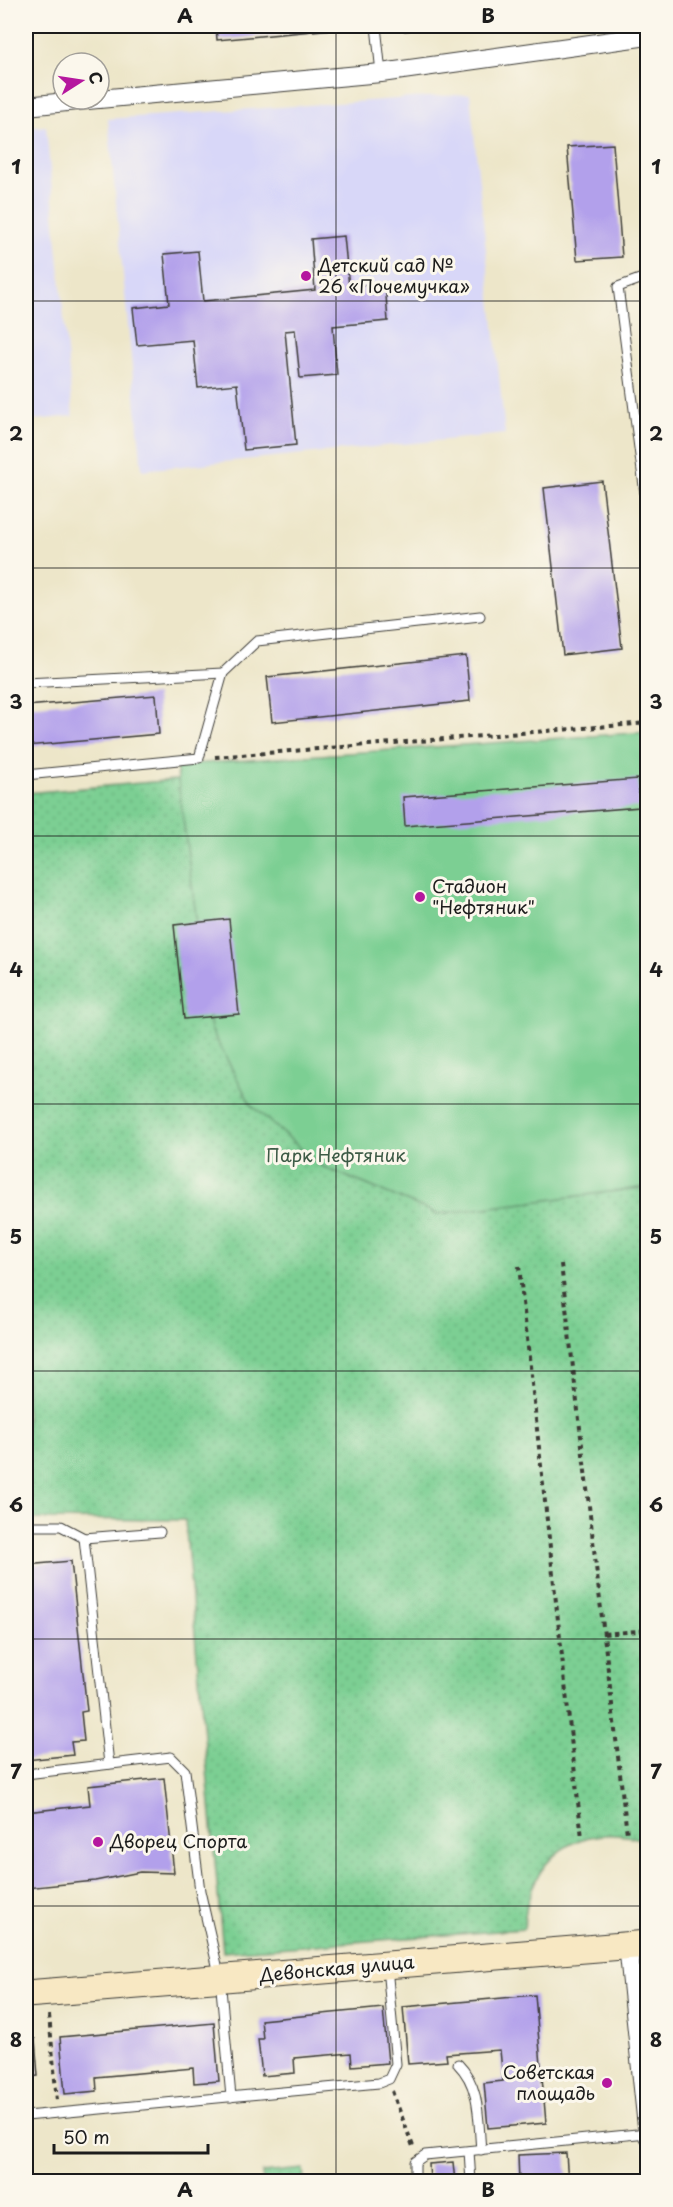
<svg xmlns="http://www.w3.org/2000/svg" width="673" height="2207" font-family="'Playpen Sans',sans-serif">
<defs>
<pattern id="park-dots" width="8" height="8" patternUnits="userSpaceOnUse" patternTransform="scale(1.5)"><rect width="8" height="8" fill="#7bcf93"/><path d="M2 2h.1M6 6h.1" fill="none" stroke="#6ab17e" stroke-width="1.8" stroke-linecap="round"/></pattern>
</defs>
<rect width="100%" height="100%" fill="#fbf7ec"/>
<filter id="ink" filterUnits="userSpaceOnUse"><feTurbulence type="fractalNoise" baseFrequency=".0167" numOctaves="2"/><feDisplacementMap in="SourceGraphic" scale="12" xChannelSelector="R" yChannelSelector="G"/><feConvolveMatrix kernelMatrix="1 2 1 2 8 2 1 2 1" color-interpolation-filters="sRGB"/></filter>
<filter id="wash" filterUnits="userSpaceOnUse"><feTurbulence type="fractalNoise" baseFrequency=".008" numOctaves="4" result="noise"/><feDisplacementMap in="SourceGraphic" scale="24" xChannelSelector="R" yChannelSelector="G"/><feGaussianBlur stdDeviation="1.35" result="paint"/><feColorMatrix in="noise" values="0 0 0 0 0 0 0 0 0 0 0 0 0 0 0 0 0 1.4 0 .05"/><feComposite in="paint" operator="in"/></filter>
<g filter="url(#wash)">
<rect width="100%" height="100%" fill="#ede6c9"/>
<g fill="#d8d7f8">
<polygon points="470,94 505,434 142,470 108,119"/>
<polygon points="46,126 73,416 26,421 26,128"/>
</g>
<g fill="url(#park-dots)" stroke="#4c7658" stroke-width="1.5">
<path d="M 647,739 L 647,1841 C 578,1819 527,1858 524,1929 L 223,1952 L 185,1520 L 26,1519 L 26,793 Z"/>
<polygon points="303,2169 304,2181 263,2181 262,2173"/>
</g>
<polygon fill="#7bcf93" stroke="#4c7658" stroke-width="1.5" points="647,732 647,1187 438,1214 321,1166 251,1105 211,1029 176,765"/>
<g id="blocks">
<g fill="#b2a0eb">
<polygon points="216,26 332,26 333,29 217,40"/>
<polygon points="403,26 442,26 442,27 404,31"/>
<polygon points="613,144 622,257 577,260 567,147"/>
<polygon points="344,236 349,287 385,283 388,321 333,326 337,375 300,378 295,330 285,331 296,445 244,450 237,384 198,388 193,340 137,345 133,308 169,304 164,254 198,251 203,301 315,290 311,239"/>
<polygon points="602,481 622,648 563,655 544,488"/>
<polygon points="466,656 470,701 272,722 267,677"/>
<polygon points="156,695 159,734 26,746 26,706"/>
<polygon points="638,779 640,807 405,826 403,797"/>
<polygon points="229,919 239,1014 184,1019 174,925"/>
<polygon points="71,1561 87,1711 81,1712 84,1741 71,1742 73,1755 26,1760 26,1565"/>
<polygon points="164,1778 174,1873 140,1872 95,1881 26,1888 26,1812 90,1805 88,1786"/>
<polygon points="535,1995 546,2123 488,2128 484,2083 503,2081 500,2050 446,2054 447,2061 408,2064 403,2007"/>
<polygon points="383,2008 388,2063 352,2066 351,2053 294,2058 295,2073 262,2076 258,2039 263,2039 261,2020"/>
<polygon points="214,2023 219,2081 194,2083 193,2068 96,2077 97,2091 65,2094 60,2037"/>
<polygon points="26,2039 35,2039 38,2076 26,2077"/>
<polygon points="566,2153 568,2182 519,2182 518,2155"/>
<polygon points="453,2162 455,2182 430,2182 429,2164"/>
</g>
</g>
</g>
<g filter="url(#ink)">
<use href="#blocks" fill-opacity="0" stroke="#3b3a36" stroke-width="1.5"/>
<g fill="none" stroke-linecap="round" stroke-linejoin="round">
<g stroke="#3b3a36" stroke-width="11">
<g id="lane">
<polyline points="376,26 381,73"/>
<polyline points="648,276 618,287 648,517"/>
<polyline points="26,683 223,673"/>
<polyline points="26,775 199,758 223,673 257,641 480,616"/>
<polyline points="26,1526 61,1526 84,1538 109,1764"/>
<polyline points="84,1538 160,1532"/>
<polyline points="26,1774 171,1757 185,1771 200,1891 220,1978 231,2097"/>
<path d="M 458,2064 C 481,2087 478,2120 481,2150"/>
<polyline points="26,2116 379,2083 389,2079 396,2064 387,1967"/>
<polyline points="469,2151 471,2182"/>
<polyline points="415,2182 415,2162 425,2155 647,2133"/>
</g>
</g>
<g stroke="#3b3a36" stroke-width="20">
<g id="street">
<polyline points="99,99 381,73 648,36"/>
<polyline points="26,106 98,99"/>
<polyline points="628,1945 648,2136"/>
</g>
</g>
<g stroke="#3b3a36" stroke-width="29">
<polyline id="secondary" points="26,1994 648,1944"/>
</g>
<g stroke="#3b3a36" stroke-width="4" stroke-dasharray="4.5 4.5" stroke-linecap="butt">
<polyline points="215,757 648,723"/>
<polyline points="561,1264 627,1834"/>
<polyline points="519,1266 582,1838"/>
<polyline points="604,1634 648,1630"/>
<polyline points="49,2015 57,2101"/>
<polyline points="392,2091 414,2149"/>
</g>
<use href="#lane" stroke="#fff" stroke-width="9"/>
<use href="#street" stroke="#fff" stroke-width="18"/>
<use href="#secondary" stroke="#f8e8c3" stroke-width="27"/>
</g>
</g>
<path fill="none" stroke="#1c1c1c" stroke-width="1.5" stroke-opacity="0.55" d="M 336,26 L 336,2182M 26,301 L 648,301M 26,568 L 648,568M 26,836 L 648,836M 26,1104 L 648,1104M 26,1371 L 648,1371M 26,1639 L 648,1639M 26,1906 L 648,1906"/>
<g fill="#b5179e" stroke="#fbf7ec" stroke-width="2">
<circle cx="306" cy="276" r="6"/>
<circle cx="420" cy="897" r="6"/>
<circle cx="98" cy="1842" r="6"/>
<circle cx="607" cy="2083" r="6"/>
</g>
<g text-anchor="middle" stroke-width="6" stroke-linejoin="round" paint-order="stroke">
<g font-size="18" fill="#1c1c1c" stroke="#fbf7ec" text-anchor="start">
<text x="318" y="272">Детский сад №<tspan x="318" dy="21">26 «Почемучка»</tspan></text>
<text x="432" y="893">Стадион<tspan x="432" dy="21">"Нефтяник"</tspan></text>
<text x="110" y="1848">Дворец Спорта</text>
<text x="595" y="2079" text-anchor="end">Советская<tspan x="595" dy="21">площадь</tspan></text>
</g>
<g font-size="18" fill="#3d5b46" stroke="#fbf7ec">
<text x="336" y="1162">Парк Нефтяник</text>
</g>
<g font-size="18" fill="#1c1c1c" stroke="#fbf7ec">
<text transform="translate(337 1969) rotate(-5)" y="6">Девонская улица</text>
</g>
</g>
<rect width="673" height="2207" fill="none" stroke="#fbf7ec" stroke-width="66"/>
<g transform="translate(81 81) rotate(78)"><circle r="28" fill="#fbf7ec" stroke="#a29f99" stroke-width="1.5"/>
<path d="M0-4.5L10 22L0 15L-10 22Z" fill="#b5179e"/>
<text y="-9" font-size="16" font-weight="bold" text-anchor="middle" fill="#1c1c1c">С</text>
</g>
<path d="M54 2144v9h154v-9" fill="none" stroke="#1c1c1c" stroke-width="3"/>
<text x="63" y="2144" font-size="18" fill="#1c1c1c" stroke="#fbf7ec" stroke-width="4.5" paint-order="stroke">50 m</text>
<rect x="33" y="33" width="607" height="2141" fill="none" stroke="#1c1c1c" stroke-width="2"/>
<g font-size="20" text-anchor="middle" font-weight="bold" fill="#1c1c1c">
<text x="185" y="23">A</text>
<text x="488" y="23">B</text>
<text x="16" y="174">1</text>
<text x="656" y="174">1</text>
<text x="16" y="441">2</text>
<text x="656" y="441">2</text>
<text x="16" y="709">3</text>
<text x="656" y="709">3</text>
<text x="16" y="977">4</text>
<text x="656" y="977">4</text>
<text x="16" y="1244">5</text>
<text x="656" y="1244">5</text>
<text x="16" y="1512">6</text>
<text x="656" y="1512">6</text>
<text x="16" y="1779">7</text>
<text x="656" y="1779">7</text>
<text x="16" y="2047">8</text>
<text x="656" y="2047">8</text>
<text x="185" y="2197">A</text>
<text x="488" y="2197">B</text>
</g>
</svg>
